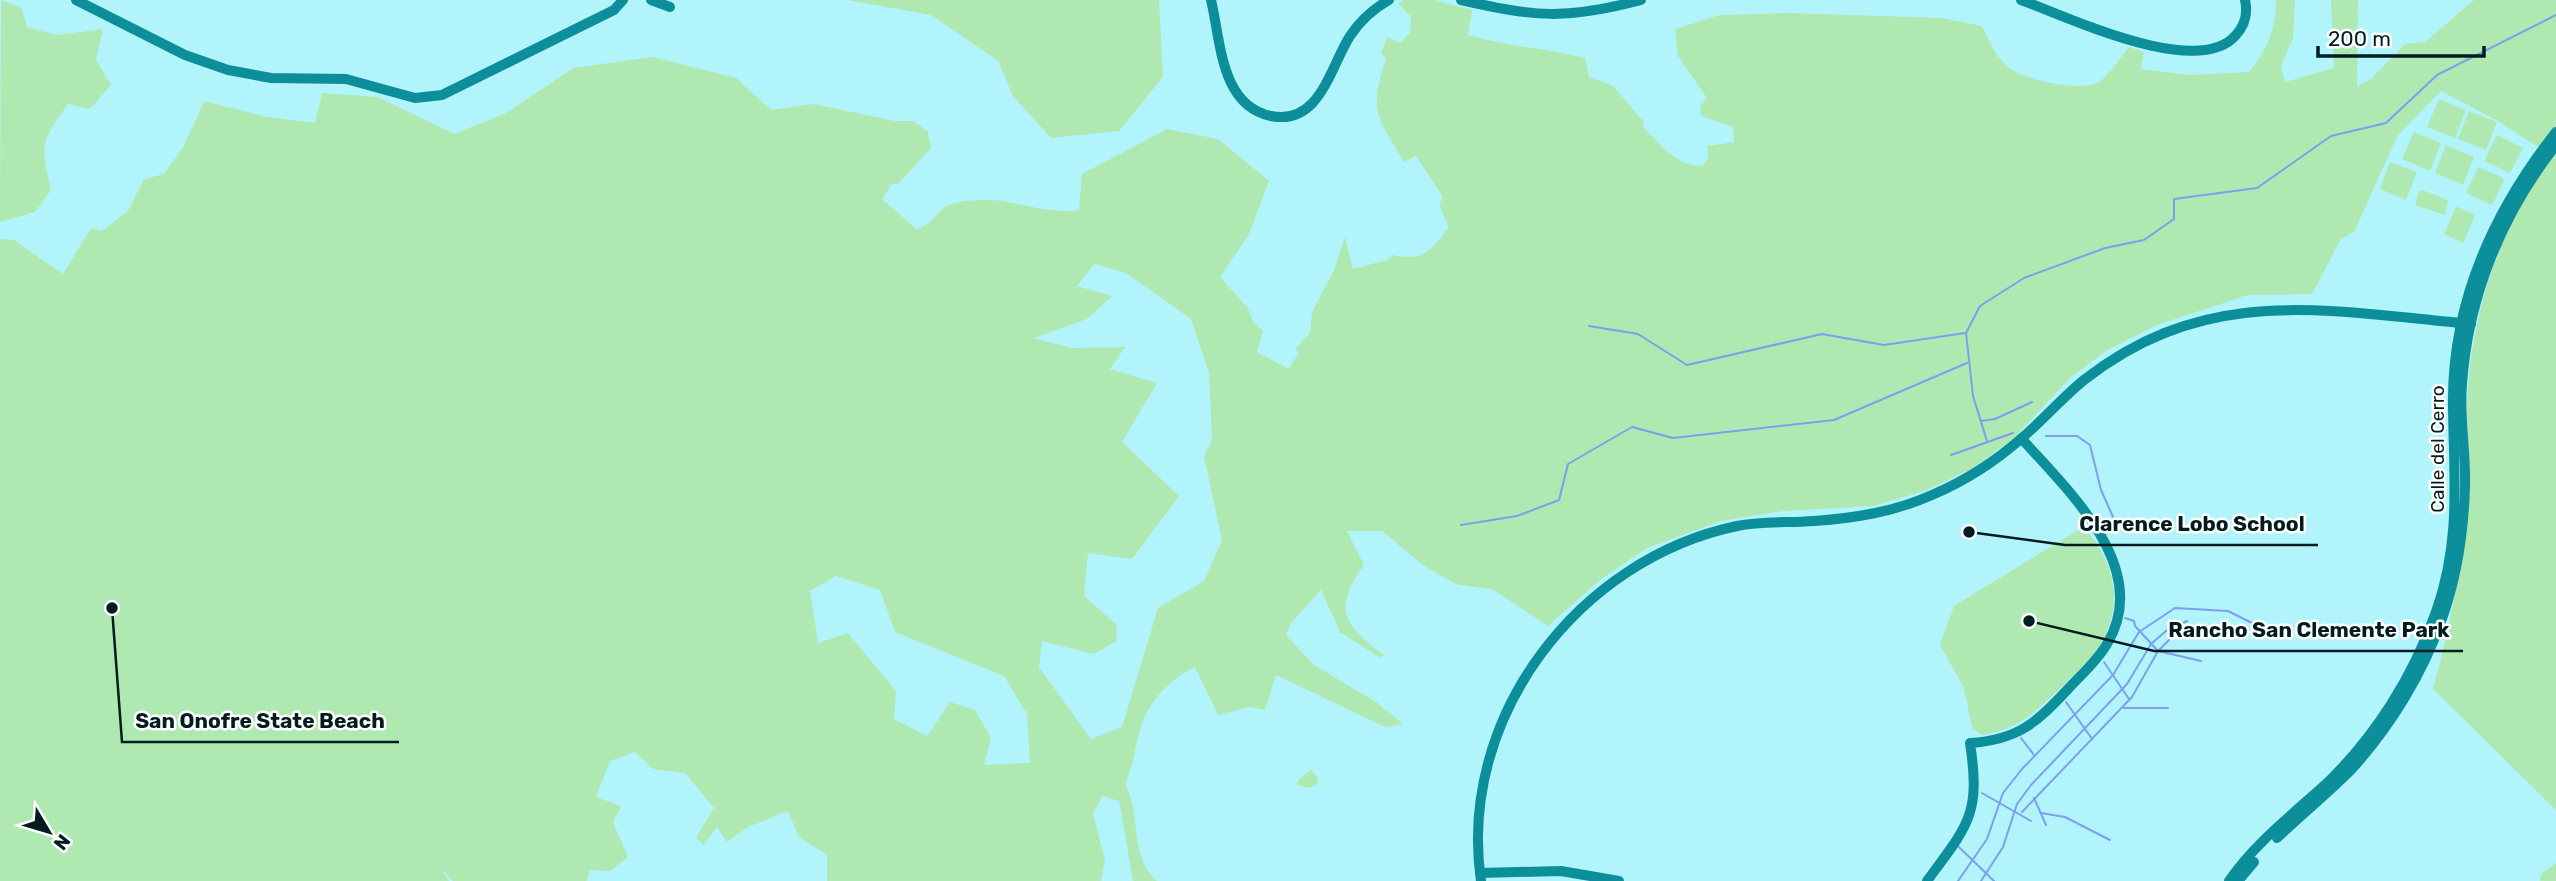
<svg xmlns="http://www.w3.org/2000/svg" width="2556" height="881" font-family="Rubik,sans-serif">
<rect width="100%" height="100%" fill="#b2f4fc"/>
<g fill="#b0e8b2" fill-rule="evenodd">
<path d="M 1,0 L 22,8 L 27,27 L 57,35 L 103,29 L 96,60 L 111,85 L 90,109 L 68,104 C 40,143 41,144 51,190 L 35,212 L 0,222 Z"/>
<polygon points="848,0 1159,0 1163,77 1119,131 1051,138 1013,96 998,61 931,15"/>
<path d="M 1405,0 L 1434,0 L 1472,10 L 1468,35 C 1509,47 1546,48 1585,58 L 1589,77 L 1613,86 L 1644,122 L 1643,127 C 1660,144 1677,167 1702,166 L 1708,159 L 1707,146 L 1734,142 L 1733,127 L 1701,116 L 1700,106 L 1707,98 L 1678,56 L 1675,29 L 1720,15 L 1790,13 L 1942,18 L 1982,26 C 1989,40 1995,56 2008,67 C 2021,79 2080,92 2097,83 C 2109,77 2120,57 2129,47 L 2144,52 L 2141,69 L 2189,75 L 2249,72 C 2267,50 2276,29 2276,0 L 2295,0 L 2293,38 L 2281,66 L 2285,82 L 2334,68 L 2331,0 L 2358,0 L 2357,86 L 2370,80 L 2405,44 L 2425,42 L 2474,0 L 2556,0 L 2556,125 L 2538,147 L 2498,121 L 2441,91 L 2398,135 L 2354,232 L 2341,239 L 2312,294 L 2248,295 L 2157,325 L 2106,351 L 2071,377 L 2014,438 L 1973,468 L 1927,490 L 1873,506 L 1783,511 L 1721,521 L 1647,548 L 1600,580 L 1548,626 L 1494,590 L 1456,584 L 1424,566 L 1382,531 L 1347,531 L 1364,565 C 1331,610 1345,626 1385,656 L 1379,657 L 1340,632 L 1321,590 L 1291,623 L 1286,635 L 1314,665 L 1376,702 L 1403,724 L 1385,727 L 1276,675 L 1265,710 L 1250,707 L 1218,715 L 1195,667 C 1173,677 1153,697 1143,721 C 1135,741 1135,763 1125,784 C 1142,814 1128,855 1157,881 L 1133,881 L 1119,801 L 1102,796 L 1093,814 L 1105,860 L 1101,881 L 827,881 L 827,855 L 799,837 L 788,811 L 748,827 L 727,842 L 717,827 L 704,845 L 696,838 L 714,808 L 685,773 L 653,769 L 635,752 L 610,761 L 596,797 L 621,806 L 613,822 L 628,857 L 610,871 L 590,870 L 587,881 L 453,881 L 440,868 L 449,881 L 0,881 L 0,239 L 14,240 L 63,274 L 91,228 L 102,231 L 128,211 L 144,179 L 164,174 L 184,146 L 204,101 L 267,117 L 315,123 L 322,93 L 378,97 L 454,134 L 506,113 L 573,68 L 653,57 L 736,78 L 771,110 L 813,104 L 896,121 L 913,121 L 928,132 L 931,148 L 898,184 L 892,184 L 882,199 L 916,229 C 931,225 934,216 945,207 C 952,202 968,201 977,200 C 1013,198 1044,215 1079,210 L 1082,174 L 1167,129 L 1218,139 L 1269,181 L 1249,234 L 1220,277 L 1248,308 L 1253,322 L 1263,331 L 1257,352 L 1289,369 L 1299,352 L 1295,349 L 1310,333 L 1312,312 L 1334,270 L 1345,237 L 1353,269 L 1387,260 L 1393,255 C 1423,262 1431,251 1449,227 L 1439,205 L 1443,197 L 1416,156 L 1404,162 C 1376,114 1369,113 1386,58 L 1381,53 L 1387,37 L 1400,43 L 1410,33 L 1411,17 L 1398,3 ZM 1094,264 L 1126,273 L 1191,319 L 1209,373 L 1212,439 L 1204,457 L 1222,540 L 1204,581 L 1158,608 L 1122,727 L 1091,739 L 1039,667 L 1042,641 L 1094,654 L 1117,641 L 1116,624 L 1084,596 L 1088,553 L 1132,559 L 1179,496 L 1122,442 L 1157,383 L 1110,369 L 1125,347 L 1071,348 L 1034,338 L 1087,319 L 1112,296 L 1077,286 ZM 836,576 L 880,590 L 895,632 L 1004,676 L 1027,714 L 1030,763 L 984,765 L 991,738 L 975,710 L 950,702 L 927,736 L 894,719 L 896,691 L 848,633 L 818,643 L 810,591 Z"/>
<polygon points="2439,99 2466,110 2455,138 2427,127"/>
<polygon points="2469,111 2497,122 2486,150 2458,139"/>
<polygon points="2414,132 2441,143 2430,171 2402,159"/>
<polygon points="2497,135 2523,148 2510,173 2484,161"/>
<polygon points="2446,145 2474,157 2463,185 2435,173"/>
<path d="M 2556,151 L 2556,810 L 2433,689 C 2449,629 2462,568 2468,506 C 2471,467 2465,427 2468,388 C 2474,303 2504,219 2556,151 Z"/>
<polygon points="2390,162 2417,172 2406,200 2380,189"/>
<polygon points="2478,167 2502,177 2504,181 2492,205 2466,193"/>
<polygon points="2422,190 2448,200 2445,215 2415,205 2419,191"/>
<polygon points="2456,206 2475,215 2463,243 2444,234"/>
<path d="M 2083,527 C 2118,564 2126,612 2093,655 C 2085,665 2075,673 2066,682 C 2039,709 2021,729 1982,735 L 1972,728 L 1964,688 L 1940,645 L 1954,606 Z"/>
<polygon points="1311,770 1318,778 1317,784 1309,788 1297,785 1299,779"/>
<polygon points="2556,863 2556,881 2540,881 2541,874"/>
</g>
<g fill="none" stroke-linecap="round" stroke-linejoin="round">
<g stroke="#7d9fee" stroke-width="2">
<polyline points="1589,326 1638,334 1687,365 1822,334 1884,345 1965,333"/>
<polyline points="1981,421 1995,419 2032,402"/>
<polyline points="2046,436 2077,436 2090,445 2101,490 2114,519"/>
<polyline points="1987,441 1973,396 1966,333 1980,306 2024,278 2105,248 2144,240 2174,219 2174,199 2257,188 2331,136 2386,123 2437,75 2556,15"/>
<polyline points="1951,455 2013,433"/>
<polyline points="1461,525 1517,516 1559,500 1568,464 1632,427 1673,438 1834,420 1967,363"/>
<polyline points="2125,618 2134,621 2135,626 2158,651 2201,661"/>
<polyline points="2104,662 2129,699"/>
<polyline points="2066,702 2092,739"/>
<polyline points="2124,708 2168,708"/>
<polyline points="2021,738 2034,755"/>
<polyline points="1982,793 2031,821"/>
<polyline points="2034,798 2046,825"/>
<polyline points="2022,812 2132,697 2158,651 2180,629"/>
<polyline points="2041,813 2065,817 2110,840"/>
<polyline points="1959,847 1994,881"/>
<polyline points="1958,881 1987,839 2003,793 2022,769 2113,675 2139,632 2175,608 2228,611 2252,623"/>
<polyline points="1981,881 2003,847 2017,804 2031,785 2127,684 2151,644 2166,631 2187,621"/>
</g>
<g stroke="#0d8e9b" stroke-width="10">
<polyline points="76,0 185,55 228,70 271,78 346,79 415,98 442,95 614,10 623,0"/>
<polyline points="651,0 670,7"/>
<path d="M 1211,0 C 1221,41 1220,105 1271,116 C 1320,126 1330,67 1350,36 C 1360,21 1373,9 1389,0"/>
<path d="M 1461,0 C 1536,17 1566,20 1641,0"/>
<path d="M 2021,0 C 2066,16 2198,80 2236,35 C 2245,25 2248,13 2245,0"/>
<path d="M 2277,838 C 2301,815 2327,794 2351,770 C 2391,726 2424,672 2443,616 C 2457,575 2464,527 2465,485 C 2466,451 2459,417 2462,384 C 2468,296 2502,214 2556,145"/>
<polyline points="1480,873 1561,871 1619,881"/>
<path d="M 1481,881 C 1457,717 1579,559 1737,526 C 1762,521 1788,523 1814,521 C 1855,518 1894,512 1932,495 C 1965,481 1996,461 2023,437 C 2044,419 2063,397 2084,380 C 2208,283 2327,311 2471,324"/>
<path d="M 1927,881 C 1968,825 1981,815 1970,743 C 2019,740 2037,722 2069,688 C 2082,674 2097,661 2107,644 C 2153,568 2068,491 2022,439"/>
<path d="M 2229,881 C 2254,844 2293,814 2326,784 C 2375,737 2413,677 2436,612 C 2461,541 2454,481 2453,408 C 2451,305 2493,212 2556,132"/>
<polyline points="2238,881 2254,862"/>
</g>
</g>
<g text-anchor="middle" stroke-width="5" stroke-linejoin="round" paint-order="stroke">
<g font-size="19" fill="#021c1f" stroke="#fff">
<text transform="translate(2437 449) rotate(-90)" y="7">Calle del Cerro</text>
</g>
</g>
<path fill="none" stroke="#021c1f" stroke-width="2.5" d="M1969 532L2065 545H2318M2029 621L2154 651H2463M112 608L122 742H399"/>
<g fill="#021c1f" stroke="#fff" stroke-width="2.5">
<circle cx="1969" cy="532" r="7"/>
<circle cx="2029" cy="621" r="7"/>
<circle cx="112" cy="608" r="7"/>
</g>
<g font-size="21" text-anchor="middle" font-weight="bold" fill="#021c1f" stroke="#fff" stroke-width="5" stroke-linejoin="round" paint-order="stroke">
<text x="2192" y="531">Clarence Lobo School</text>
<text x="2309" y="637">Rancho San Clemente Park</text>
<text x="260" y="728">San Onofre State Beach</text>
</g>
<g transform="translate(49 832) rotate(128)" stroke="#ffffff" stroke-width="5" paint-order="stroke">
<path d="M0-5L12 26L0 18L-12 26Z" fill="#021c1f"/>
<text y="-10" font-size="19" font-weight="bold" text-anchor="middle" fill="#021c1f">N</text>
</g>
<path d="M2318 46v10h166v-10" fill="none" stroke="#021c1f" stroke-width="3.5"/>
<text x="2328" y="46" font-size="21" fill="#021c1f" stroke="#ffffff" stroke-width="5" paint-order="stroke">200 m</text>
</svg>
